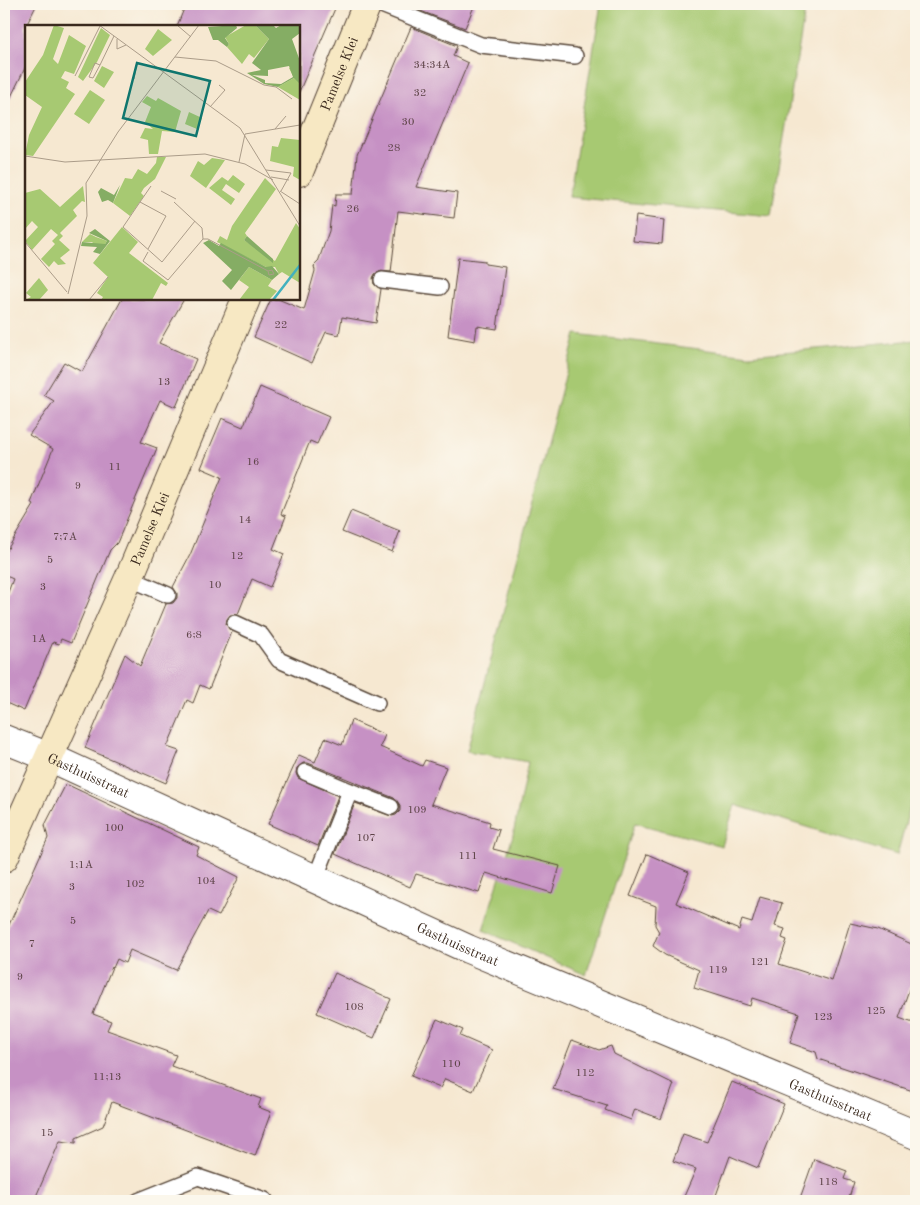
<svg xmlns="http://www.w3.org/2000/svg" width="920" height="1205" font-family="'Old Standard TT',serif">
<rect width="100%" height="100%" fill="#fbf7ec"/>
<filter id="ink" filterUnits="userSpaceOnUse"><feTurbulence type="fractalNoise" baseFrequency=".02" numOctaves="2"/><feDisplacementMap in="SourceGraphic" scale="10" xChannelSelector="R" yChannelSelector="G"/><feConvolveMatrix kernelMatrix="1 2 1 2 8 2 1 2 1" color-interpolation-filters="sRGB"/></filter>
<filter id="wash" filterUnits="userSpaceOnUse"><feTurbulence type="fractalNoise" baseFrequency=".0096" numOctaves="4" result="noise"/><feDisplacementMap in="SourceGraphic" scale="20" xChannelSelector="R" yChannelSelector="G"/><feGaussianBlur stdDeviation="1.12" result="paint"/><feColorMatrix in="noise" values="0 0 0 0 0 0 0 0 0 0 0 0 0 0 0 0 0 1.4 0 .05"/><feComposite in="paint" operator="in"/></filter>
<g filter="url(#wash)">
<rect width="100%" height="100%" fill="#f6e8d1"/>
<g fill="#a7c972" stroke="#717a48">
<polygon points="601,4 806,4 771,216 569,197"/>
<polygon points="576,334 749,355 916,340 916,785 897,855 735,805 722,846 635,823 586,975 483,930 513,835 528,762 467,751"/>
</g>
<g id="blocks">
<g fill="#c691c4">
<polygon points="4,4 37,4 26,26 26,66 4,111"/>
<polygon points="186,4 337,4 299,92 299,26 177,26"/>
<polygon points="421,4 475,4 465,28 418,10"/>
<polygon points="411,27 457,46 453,56 468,63 416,187 457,193 454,218 398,211 391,272 379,271 375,274 373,278 374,284 381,289 376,323 342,317 339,335 326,332 312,363 254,337 271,299 278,299 304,310 315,271 314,266 318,262 329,231 332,205 335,206 336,194 353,194 357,155"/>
<polygon points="636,216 664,220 662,244 633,241"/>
<polygon points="458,258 485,261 485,264 505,267 497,329 477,326 475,341 448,336"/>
<polygon points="122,299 184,299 159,343 196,359 176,407 160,400 141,442 157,448 117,543 110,550 71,643 61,639 59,644 53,642 24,711 4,702 4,603 13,579 4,575 4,555 34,505 31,503 53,449 29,435 54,401 44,395 64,362 82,372"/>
<polygon points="260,387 329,417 317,444 310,441 281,514 286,516 273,549 284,554 270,587 252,579 238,614 230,615 227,619 226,624 232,632 209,689 200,685 193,703 187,700 167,747 179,751 166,783 85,748 125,654 140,666 166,604 165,604 173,603 177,598 177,593 173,587 190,555 222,477 201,468 222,418 243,427"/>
<polygon points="351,511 400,531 392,552 342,532"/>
<polygon points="351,720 385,735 380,747 422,766 425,760 446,767 431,804 490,822 489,827 499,830 493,849 560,866 552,893 486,873 479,893 416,874 410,887 335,854 355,803 392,816 396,815 400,811 400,805 394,798 308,763 303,763 297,768 296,773 298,778 338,796 318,846 268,824 299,755 315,762 325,738 342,745"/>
<polygon points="66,784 199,847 196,855 239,877 219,916 208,911 176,970 130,950 125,963 117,959 113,968 112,967 93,1014 111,1021 107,1030 176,1055 171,1066 261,1099 258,1107 271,1112 255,1156 112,1102 103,1126 76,1138 76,1143 60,1141 34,1201 4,1201 4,936 48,838 45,825"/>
<polygon points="647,854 689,872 676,903 739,930 742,920 752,923 760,897 782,903 775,926 785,929 782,938 787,940 779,964 832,981 850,923 878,929 916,946 916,970 899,1018 916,1024 916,1092 818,1059 816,1052 790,1043 799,1013 752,998 750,1006 694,988 699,970 665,955 653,946 659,932 655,925 656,906 630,896"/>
<polygon points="335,973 391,999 374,1038 317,1013"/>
<polygon points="437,1019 463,1030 460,1036 492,1050 473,1091 445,1079 440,1088 411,1076"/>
<polygon points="572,1040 599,1050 611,1046 614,1054 674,1084 661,1119 635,1109 631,1120 605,1110 607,1106 553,1089"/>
<polygon points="732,1082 784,1104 758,1168 730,1156 714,1201 682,1201 696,1169 673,1161 683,1134 707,1142"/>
<polygon points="814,1159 847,1171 844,1179 854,1182 848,1201 799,1201"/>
</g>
</g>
</g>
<g filter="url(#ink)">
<use href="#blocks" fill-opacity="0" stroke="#574639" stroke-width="1"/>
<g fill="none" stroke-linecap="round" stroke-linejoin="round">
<g stroke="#574639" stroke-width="18">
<g id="lane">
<polyline points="379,4 481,45 575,56"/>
<polyline points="382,280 440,287"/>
<polyline points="129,578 168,595"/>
<polyline points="235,623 261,635 279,660 377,703"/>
<polyline points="305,772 350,791"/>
<polyline points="315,879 350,791 391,807"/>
<polyline points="138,1201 198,1177 265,1200"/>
</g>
</g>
<g stroke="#574639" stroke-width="30">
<g id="street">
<path id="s1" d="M 4,739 L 49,757 L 468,949 L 916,1135"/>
</g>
</g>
<g stroke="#574639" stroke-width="30">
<g id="secondary">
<path id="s2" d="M 299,172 L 367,4"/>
<path id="s3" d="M 4,858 L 129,578 L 246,299"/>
</g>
</g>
<use href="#lane" stroke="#fff" stroke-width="15"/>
<use href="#street" stroke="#fff" stroke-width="28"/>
<use href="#secondary" stroke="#f7e8c3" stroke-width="28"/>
</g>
</g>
<g text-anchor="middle" stroke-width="4" stroke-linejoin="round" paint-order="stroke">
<g font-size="11" fill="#5e4448">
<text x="432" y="68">34;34A</text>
<text x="420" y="96">32</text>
<text x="408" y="125">30</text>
<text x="394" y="151">28</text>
<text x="353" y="212">26</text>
<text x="281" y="328">22</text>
<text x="164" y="385">13</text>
<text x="253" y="465">16</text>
<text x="115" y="470">11</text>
<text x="78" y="489">9</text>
<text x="245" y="523">14</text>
<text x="65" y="540">7;7A</text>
<text x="237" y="559">12</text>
<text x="50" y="563">5</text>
<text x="215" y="588">10</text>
<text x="43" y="590">3</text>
<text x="194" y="638">6;8</text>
<text x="39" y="642">1A</text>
<text x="417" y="813">109</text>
<text x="114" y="831">100</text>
<text x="366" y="841">107</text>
<text x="468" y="859">111</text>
<text x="81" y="868">1;1A</text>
<text x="206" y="884">104</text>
<text x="135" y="887">102</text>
<text x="72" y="890">3</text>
<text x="73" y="924">5</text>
<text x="32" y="947">7</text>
<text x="760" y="965">121</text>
<text x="718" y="973">119</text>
<text x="20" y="980">9</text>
<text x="354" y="1010">108</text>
<text x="876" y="1014">125</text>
<text x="823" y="1020">123</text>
<text x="451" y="1067">110</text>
<text x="585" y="1076">112</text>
<text x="107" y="1080">11;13</text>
<text x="47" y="1136">15</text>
<text x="828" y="1185">118</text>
</g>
<g font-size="14" fill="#3b2a1e" stroke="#fbf7ec">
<text dy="5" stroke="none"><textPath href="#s2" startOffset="106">Pamelse Klei</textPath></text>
<text dy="5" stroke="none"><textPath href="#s3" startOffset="360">Pamelse Klei</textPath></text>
<text dy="5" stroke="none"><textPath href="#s1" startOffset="92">Gasthuisstraat</textPath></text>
<text dy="5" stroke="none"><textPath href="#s1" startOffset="498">Gasthuisstraat</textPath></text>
<text dy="5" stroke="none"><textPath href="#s1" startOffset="902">Gasthuisstraat</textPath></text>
</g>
</g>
<g transform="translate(25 25)">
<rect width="275" height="275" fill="#f6e8d1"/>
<path d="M 29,0 L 39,3 L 28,34 L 33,39 L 44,10 L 61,21 L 49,49 L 40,46 L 36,53 L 44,57 L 41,63 L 50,69 L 8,131 L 0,130 L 4,110 L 17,82 L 0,70 L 0,57 L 18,30 ZM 221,0 L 230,0 L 244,14 L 229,33 L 224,29 L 217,39 L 202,22 L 204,19 L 200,12 ZM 76,3 L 85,10 L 72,37 L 58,56 L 53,52 ZM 133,4 L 147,15 L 128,31 L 120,24 ZM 275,39 L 275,75 L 253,62 L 269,53 L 264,43 ZM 77,41 L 89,47 L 79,63 L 69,56 ZM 65,65 L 80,75 L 64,99 L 49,89 ZM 122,71 L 131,76 L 133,73 L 156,86 L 150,107 L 137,106 L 133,129 L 124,129 L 123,115 L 115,113 L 120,103 L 128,104 L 120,97 L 126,82 L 117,77 ZM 164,87 L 177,93 L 172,104 L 160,99 ZM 256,113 L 275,115 L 275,155 L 268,151 L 269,142 L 245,136 L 247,121 L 253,122 ZM 132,132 L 141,132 L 130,154 L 119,163 L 116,168 L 119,171 L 105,191 L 88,178 L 100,153 L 107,154 L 113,144 L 122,149 L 131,138 ZM 187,133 L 200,135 L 181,163 L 165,151 L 173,136 L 179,140 ZM 208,150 L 220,159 L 214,168 L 201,159 L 197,165 L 210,174 L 206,180 L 184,163 L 197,152 L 203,156 ZM 240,153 L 251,164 L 220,208 L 222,211 L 219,215 L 250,236 L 271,198 L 275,204 L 275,258 L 257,247 L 254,249 L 250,242 L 241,242 L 192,217 L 195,211 L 202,215 L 207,201 ZM 58,161 L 60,177 L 57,176 L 48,185 L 52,191 L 35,208 L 38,211 L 34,215 L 45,225 L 35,233 L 41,239 L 33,240 L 29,236 L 24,242 L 16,234 L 30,219 L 27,216 L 33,210 L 26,204 L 7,225 L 0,216 L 13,202 L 7,196 L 0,204 L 0,168 L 15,164 L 35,182 ZM 97,202 L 113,217 L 104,228 L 143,258 L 141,261 L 136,258 L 127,275 L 76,275 L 78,272 L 72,268 L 83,252 L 68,238 ZM 65,209 L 71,212 L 82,216 L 80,219 L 70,220 L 67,217 L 57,217 ZM 224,242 L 247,255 L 243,261 L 252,266 L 244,275 L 214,275 L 224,262 L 214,255 ZM 14,253 L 23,265 L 14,275 L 0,275 L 6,272 L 1,268 Z" fill="#a7c972"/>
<path d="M 211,0 L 212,3 L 200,13 L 204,19 L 202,22 L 193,15 L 188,15 L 183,2 ZM 230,0 L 248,0 L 251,3 L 256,0 L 275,0 L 275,8 L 267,14 L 275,36 L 275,59 L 269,53 L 253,62 L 239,59 L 222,48 L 236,45 L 227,38 L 244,14 ZM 264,41 L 268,52 L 256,59 L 240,58 L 240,55 L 227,50 L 243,51 L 243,45 ZM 95,160 L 88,178 L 83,175 L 77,177 L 73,167 L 76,163 L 89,170 ZM 70,204 L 85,216 L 75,229 L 68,227 L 72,222 L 56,221 L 57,217 L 80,219 L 82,216 L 64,208 ZM 222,211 L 248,234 L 248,238 L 219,215 ZM 184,215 L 194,221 L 196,218 L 241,242 L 247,241 L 254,249 L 247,255 L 224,242 L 206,265 L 197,256 L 207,245 L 178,218 Z" fill="#85ad64" fill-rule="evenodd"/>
<path fill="none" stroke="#42b1be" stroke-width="2.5" d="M 248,275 L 275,240"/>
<path fill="none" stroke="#ab9c89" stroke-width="1" d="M 74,0 L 215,103 L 275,201M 152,0 L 166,12M 92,14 L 92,24 L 101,20M 150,32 L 191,36 L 239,60 L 251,62 L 267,74M 75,40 L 70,38 L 64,52 L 68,53 L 75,40 L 89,11M 50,51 L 75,1M 109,54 L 112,37M 185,82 L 200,65 L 194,60M 250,104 L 261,91M 0,131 L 40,137 L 180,129 L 220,139 L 248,155M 214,137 L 220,109 L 275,100M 241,145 L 266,148 L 256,166M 246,152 L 264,155M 136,166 L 151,174M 255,166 L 275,179M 115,177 L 126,161M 149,177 L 177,203 L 178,214 L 183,214 L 243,246 L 244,250 L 249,249 L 247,245 L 243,246M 0,217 L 42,267M 123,224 L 141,191 L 115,177 L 98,202 L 137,237 L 170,196M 123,227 L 118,236 L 143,255 L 178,214M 43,269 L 62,191 L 61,158 L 93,107 L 174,0M 64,275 L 83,252"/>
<path fill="#0f766e" fill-opacity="0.15" stroke="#0f766e" stroke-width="2.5" d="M 112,38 L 185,56 L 171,111 L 98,93 Z"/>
<rect width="275" height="275" fill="none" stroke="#3b2a1e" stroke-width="2.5"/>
</g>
<rect width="920" height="1205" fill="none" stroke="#fbf7ec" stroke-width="20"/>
</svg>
